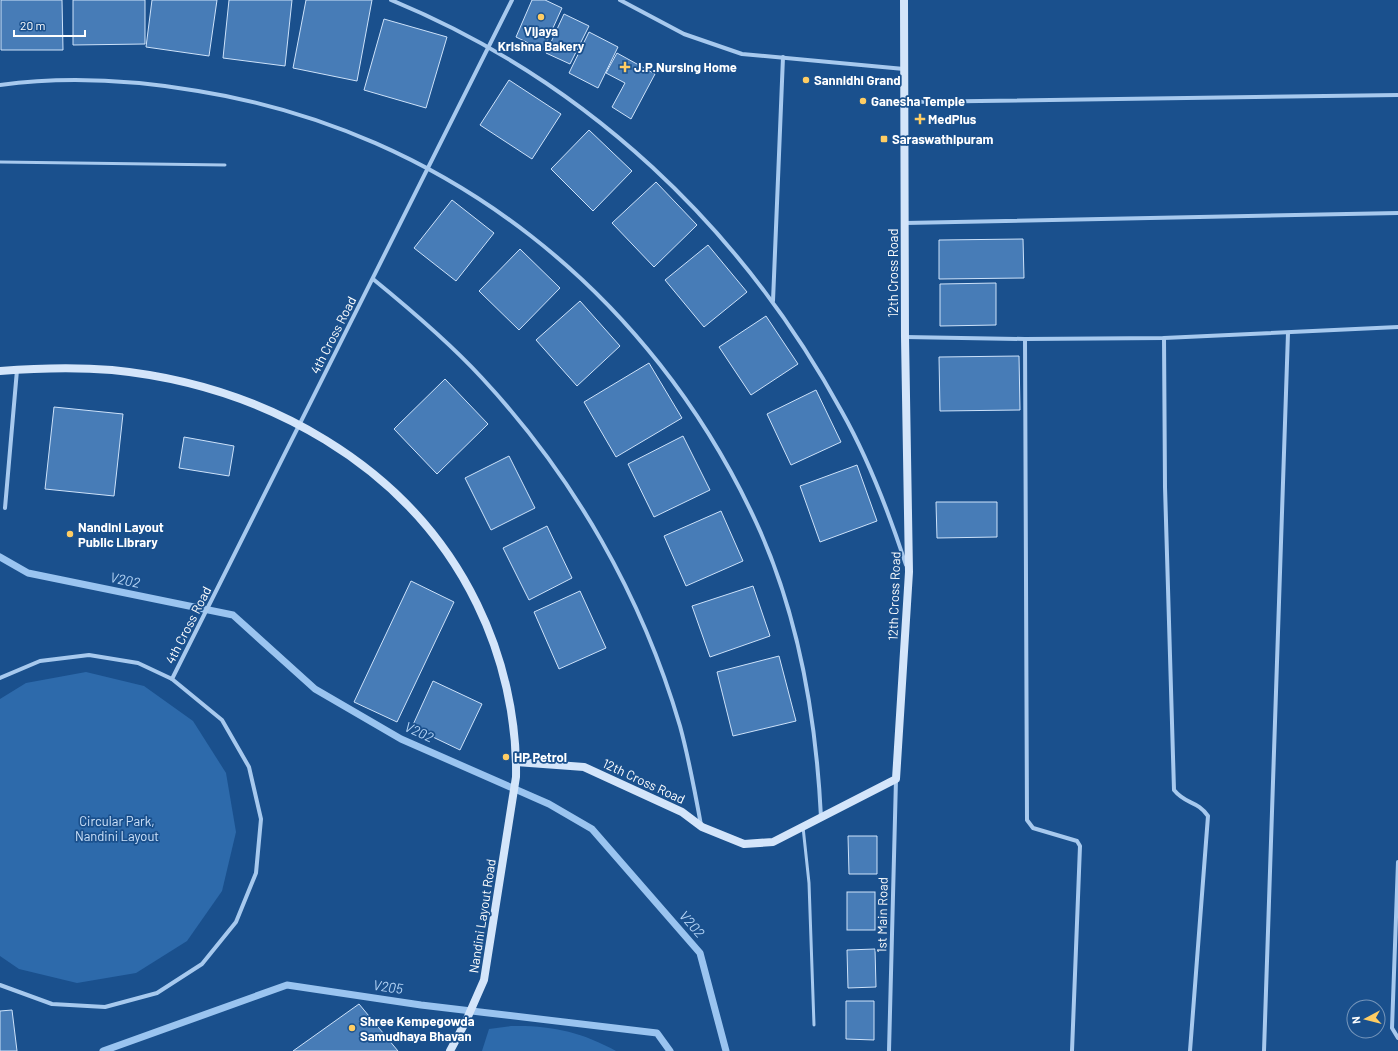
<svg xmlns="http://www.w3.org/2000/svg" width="1398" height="1051" font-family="Barlow,sans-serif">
<rect width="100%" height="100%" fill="#1a508d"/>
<g fill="#2d6aab">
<polygon points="86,672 144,686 193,721 226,773 236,832 222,891 187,941 136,973 77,983 19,969 0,956 0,699 26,683"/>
<path d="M 511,1026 C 550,1025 582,1032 616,1051 L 482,1051 L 489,1029 Z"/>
</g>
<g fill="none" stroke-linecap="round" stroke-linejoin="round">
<g stroke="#9ac4f0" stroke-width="7">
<polyline points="0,557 28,573 233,615 315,689 401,739 549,804 592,829 700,953 726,1051"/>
<polyline points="103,1051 287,985 421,1005 657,1033 670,1051"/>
</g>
</g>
<g fill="#477cb7" stroke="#cde2fa">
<polygon points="1,0 62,0 63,50 1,50"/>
<polygon points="73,0 145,0 145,44 73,45"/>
<polygon points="152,0 217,0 209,56 146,47"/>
<polygon points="229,0 292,0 285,66 223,58"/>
<polygon points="306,0 372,0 357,81 293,68"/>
<polygon points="532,0 545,0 562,8 543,50 516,37"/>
<polygon points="564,14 589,26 570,64 546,53"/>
<polygon points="384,19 447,37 426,108 364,90"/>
<polygon points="589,32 618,47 598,88 569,73"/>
<polygon points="617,53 655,74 631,119 612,107 625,83 606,73"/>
<polygon points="509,80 561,114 532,159 480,125"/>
<polygon points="589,130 632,171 593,211 551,169"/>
<polygon points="656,182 697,225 654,267 612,223"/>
<polygon points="452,200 494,233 456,281 414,248"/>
<polygon points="1023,239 1024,278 939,279 939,240"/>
<polygon points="708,245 747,292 704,327 665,280"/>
<polygon points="520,249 560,288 519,330 479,291"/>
<polygon points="996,283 996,325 940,326 940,284"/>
<polygon points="580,301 620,346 577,386 536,340"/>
<polygon points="766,316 798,364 751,395 719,347"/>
<polygon points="1019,356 1020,410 940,411 939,357"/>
<polygon points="649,363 682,418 616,457 584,402"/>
<polygon points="445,379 488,424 437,474 394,429"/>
<polygon points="816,390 841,442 791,465 767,414"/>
<polygon points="54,407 123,414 114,496 45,489"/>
<polygon points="683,436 710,490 654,517 628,464"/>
<polygon points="184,437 234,446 229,476 179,468"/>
<polygon points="509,456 535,508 491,530 465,478"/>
<polygon points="857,465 877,521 820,542 800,486"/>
<polygon points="936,502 997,502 997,537 937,538"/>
<polygon points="721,511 743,561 686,586 664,536"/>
<polygon points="547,526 572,578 529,600 503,548"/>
<polygon points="411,581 454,602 397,722 354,702"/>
<polygon points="753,586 770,636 710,657 692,606"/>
<polygon points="580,591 606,648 559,669 534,612"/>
<polygon points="779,656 796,721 733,736 717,672"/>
<polygon points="433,681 482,704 460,750 412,727"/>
<polygon points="848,836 877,836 877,874 849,874"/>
<rect x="847" y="892" width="28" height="38"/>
<polygon points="875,949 876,987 848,988 847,950"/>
<polygon points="846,1001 874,1001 874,1040 846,1039"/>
<polygon points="359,1004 398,1051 293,1051"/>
<polygon points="12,1010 17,1051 0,1051 0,1011"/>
</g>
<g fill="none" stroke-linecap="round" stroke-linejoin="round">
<g stroke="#a7c9ee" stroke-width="3">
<polyline points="0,162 225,165"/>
<polyline points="803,827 809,883 814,1025"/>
</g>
<g stroke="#a7c9ee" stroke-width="4">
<path d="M 391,0 C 587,81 741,227 842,412 C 869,460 889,513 906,565"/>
<polyline points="620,0 684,34 742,54 904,69"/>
<path d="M 0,85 C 66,76 133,80 198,91 C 447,131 651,294 756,522 C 799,615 816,716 821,817"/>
<polyline points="904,102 1398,95"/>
<polyline points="905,223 1398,213"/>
<path d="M 373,279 C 411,310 449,342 482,378 C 574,477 642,596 680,726 C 689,759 695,792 701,825"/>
<polyline points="773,301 783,57"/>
<polyline points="905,337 1025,339 1164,338 1398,327"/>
<path d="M 1164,338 L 1165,487 L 1174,790 C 1186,805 1197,800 1208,816 L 1190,1051"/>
<polyline points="1025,339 1027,820 1033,828 1077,841 1080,846 1072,1051"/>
<polyline points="5,508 17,370"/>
<polyline points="0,678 40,661 89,655 138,663 172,679 222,720 249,767 261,819 256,873 236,922 202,964 157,993 105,1007 52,1004 0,985"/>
<polyline points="172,679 512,0"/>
<polyline points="1398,862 1392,1028 1398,1038"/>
<polyline points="889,1051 896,779"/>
<polyline points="1264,1051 1288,333"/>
</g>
<g stroke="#d4e5fa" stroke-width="8">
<path d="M 0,371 C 38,368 75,367 112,370 C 263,385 409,464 477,604 C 503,657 517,718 516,777 L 484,980 L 466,1021 L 450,1051"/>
<polyline points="516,762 584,767 682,812 702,827 744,844 773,842 896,779 909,572 905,337 904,0"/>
</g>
</g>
<g fill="#ffcd63" stroke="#1a508d" stroke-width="1.5">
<circle cx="541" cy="17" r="4"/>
<path d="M623 61h4v4h4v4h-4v4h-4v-4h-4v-4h4z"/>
<circle cx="806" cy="80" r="4"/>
<circle cx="863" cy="101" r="4"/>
<path d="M918 113h4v4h4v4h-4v4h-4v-4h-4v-4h4z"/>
<rect x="880" y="135" width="8" height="8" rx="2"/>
<circle cx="70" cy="534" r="4"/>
<circle cx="506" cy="757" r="4"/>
<circle cx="352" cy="1028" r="4"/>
</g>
<g text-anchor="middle" stroke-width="3.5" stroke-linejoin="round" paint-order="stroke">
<g font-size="13" font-weight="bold" fill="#fff" stroke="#1a508d" text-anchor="start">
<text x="541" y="36" text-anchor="middle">Vijaya<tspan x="541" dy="15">Krishna Bakery</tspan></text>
<text x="634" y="72">J.P.Nursing Home</text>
<text x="814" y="85">Sannidhi Grand</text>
<text x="871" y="106">Ganesha Temple</text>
<text x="928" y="124">MedPlus</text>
<text x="892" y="144">Saraswathipuram</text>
<text x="78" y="532">Nandini Layout<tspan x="78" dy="15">Public Library</tspan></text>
<text x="514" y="762">HP Petrol</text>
<text x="360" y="1026">Shree Kempegowda<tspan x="360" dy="15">Samudhaya Bhavan</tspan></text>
</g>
<g font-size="13" fill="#fff" stroke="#1a508d">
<text transform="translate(893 273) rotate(-90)" y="5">12th Cross Road</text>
<text transform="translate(333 335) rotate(-63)" y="5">4th Cross Road</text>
<text transform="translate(894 596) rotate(-88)" y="5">12th Cross Road</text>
<text transform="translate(188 625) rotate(-63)" y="5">4th Cross Road</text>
<text transform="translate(644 781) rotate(25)" y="5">12th Cross Road</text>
<text transform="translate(882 915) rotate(-89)" y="5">1st Main Road</text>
<text transform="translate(482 916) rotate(-81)" y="5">Nandini Layout Road</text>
</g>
<g font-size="13" fill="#cde2fa" stroke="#1a508d">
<text x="117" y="826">Circular Park,<tspan x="117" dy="15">Nandini Layout</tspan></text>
</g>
<g font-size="14" font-style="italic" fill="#b3d3f5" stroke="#1a508d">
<text transform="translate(125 580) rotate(12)" y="5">V202</text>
<text transform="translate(419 732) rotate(25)" y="5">V202</text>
<text transform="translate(692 924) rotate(49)" y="5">V202</text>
<text transform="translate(388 987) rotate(8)" y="5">V205</text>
</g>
</g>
<g transform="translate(1366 1019) rotate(263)"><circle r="19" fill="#1a508d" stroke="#7696bb"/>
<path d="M0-3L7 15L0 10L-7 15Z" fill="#ffcd63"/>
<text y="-6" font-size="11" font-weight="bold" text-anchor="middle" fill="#ffffff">N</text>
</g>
<path d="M14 30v6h71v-6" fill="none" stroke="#ffffff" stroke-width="2"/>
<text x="20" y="30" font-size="12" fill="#ffffff" stroke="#1a508d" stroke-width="3" paint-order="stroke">20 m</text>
</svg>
